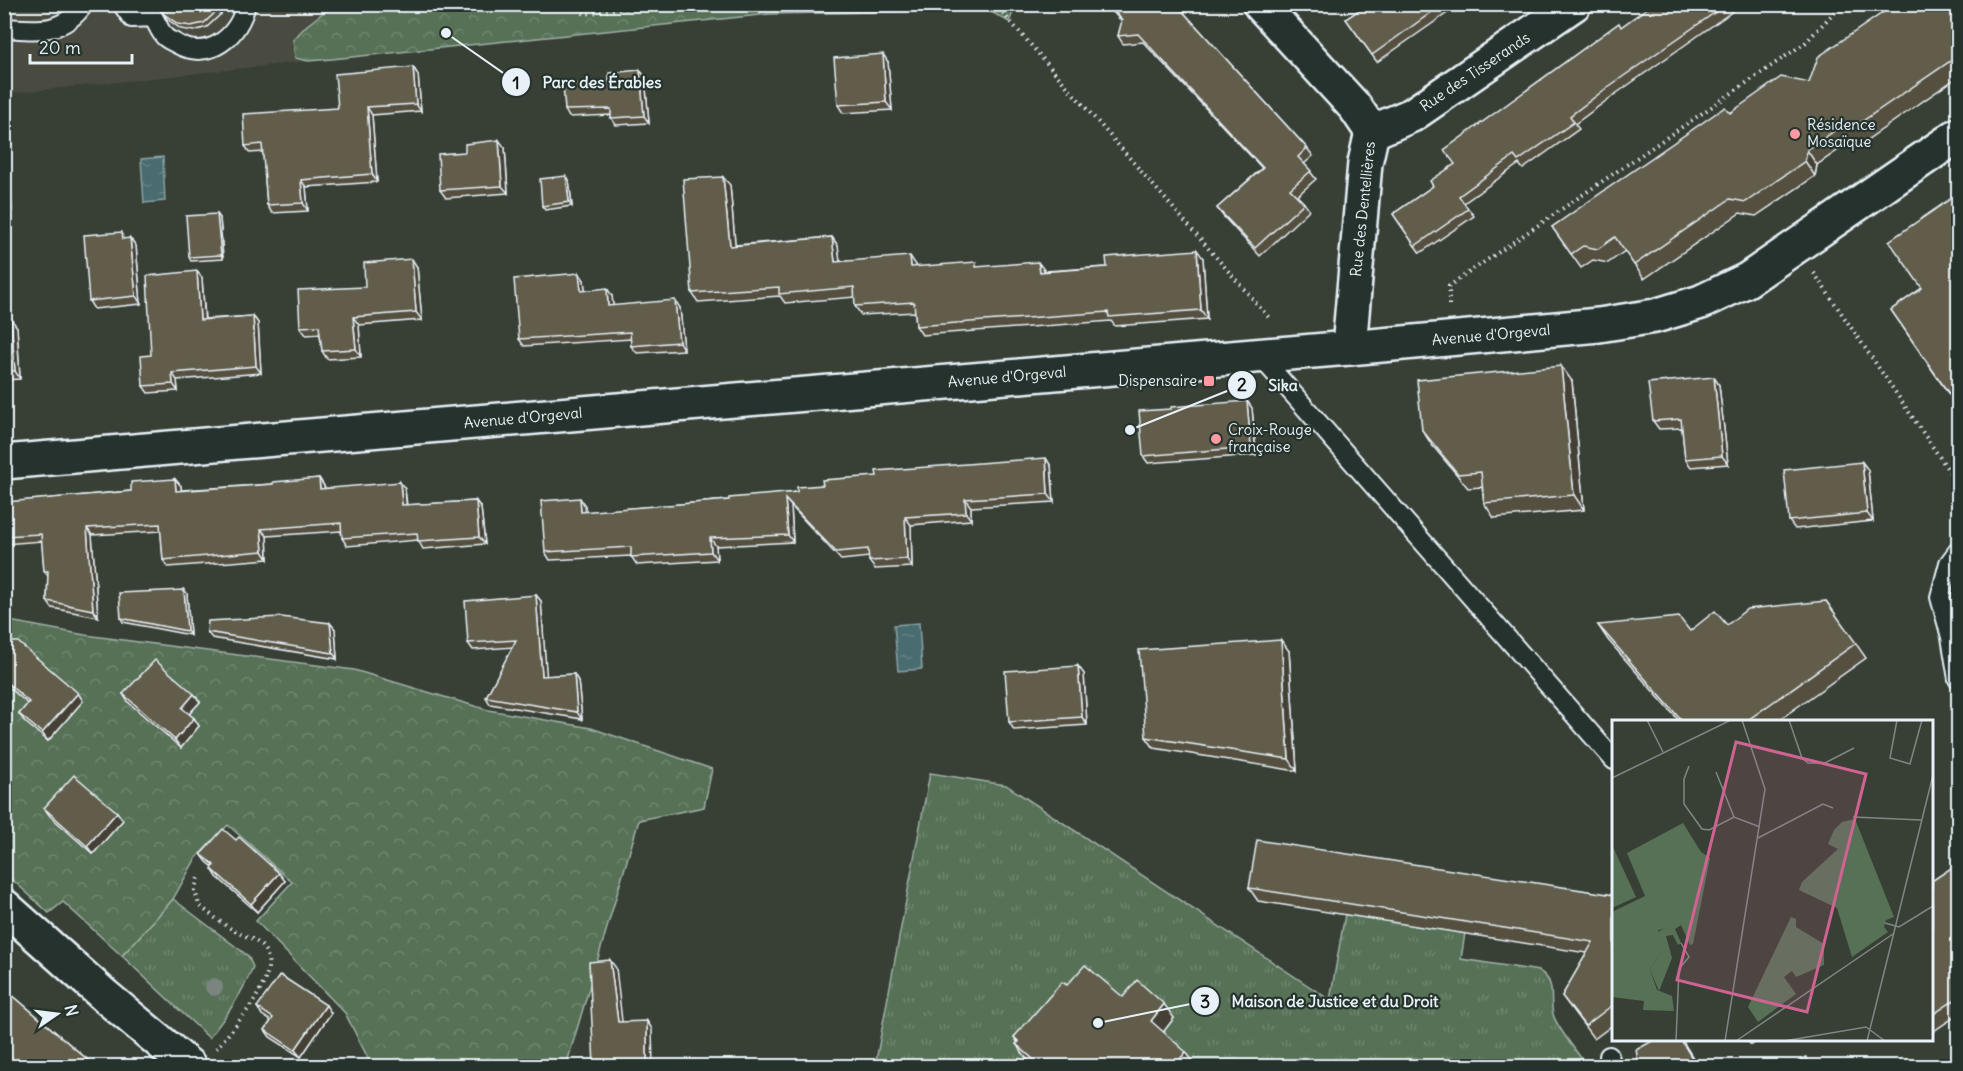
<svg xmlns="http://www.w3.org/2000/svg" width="1963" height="1071" font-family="Delius,sans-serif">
<defs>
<pattern id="grass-tufts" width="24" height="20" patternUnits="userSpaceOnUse" patternTransform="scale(1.5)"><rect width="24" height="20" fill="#577157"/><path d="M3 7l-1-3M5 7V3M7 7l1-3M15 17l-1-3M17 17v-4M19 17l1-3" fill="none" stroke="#6f8670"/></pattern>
<pattern id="forest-crowns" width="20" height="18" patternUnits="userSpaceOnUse" patternTransform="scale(1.5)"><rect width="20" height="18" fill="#577157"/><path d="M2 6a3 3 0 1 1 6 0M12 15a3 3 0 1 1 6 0" fill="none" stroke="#6f8670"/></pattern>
<pattern id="water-ripples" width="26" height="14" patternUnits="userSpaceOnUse" patternTransform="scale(1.5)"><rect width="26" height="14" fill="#4a6c70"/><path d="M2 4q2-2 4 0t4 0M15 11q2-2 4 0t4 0" fill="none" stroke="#648185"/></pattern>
</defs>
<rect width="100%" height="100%" fill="#384036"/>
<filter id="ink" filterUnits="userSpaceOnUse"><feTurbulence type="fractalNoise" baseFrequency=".0167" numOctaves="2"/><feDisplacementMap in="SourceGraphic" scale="12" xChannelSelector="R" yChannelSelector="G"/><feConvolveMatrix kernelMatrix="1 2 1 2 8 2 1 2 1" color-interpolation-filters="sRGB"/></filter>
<g filter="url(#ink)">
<polygon fill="#484c40" points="4,5 333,5 307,26 293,40 295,58 308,61 5,94"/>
<g fill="url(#grass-tufts)" stroke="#a0b1a8" stroke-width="1.5">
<path d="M 930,773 L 1006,785 L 1330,1000 L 1345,914 L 1465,933 L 1461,959 L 1539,971 C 1557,982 1549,997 1553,1014 C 1555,1025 1579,1055 1587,1066 L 875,1066 Z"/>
<path d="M 173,899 L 248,956 L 253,967 C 242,994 227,1015 209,1038 L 122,956 Z"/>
</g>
<g fill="url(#forest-crowns)" stroke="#a0b1a8" stroke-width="1.5">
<polygon points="333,5 333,4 1016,5 1009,22 988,10 770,14 332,59 308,61 295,58 293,40 306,26"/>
<polygon points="4,620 85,635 354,670 488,710 591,728 712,769 704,807 639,820 566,1066 372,1066 345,1013 256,921 292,882 228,825 196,858 173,899 122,956 63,902 49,913 5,873"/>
</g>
<g fill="url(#water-ripples)" stroke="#89a1a6" stroke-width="1.5">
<polygon points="163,157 165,201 144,203 141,159"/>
<polygon points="919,623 922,669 898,671 894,625"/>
</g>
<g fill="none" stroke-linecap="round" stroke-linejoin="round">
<g stroke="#e8f1f8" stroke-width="22">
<g id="lane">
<path d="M 122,4 L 132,18 L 153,17 C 157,23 160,32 165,37 C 168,40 174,42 177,44 C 209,62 239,36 246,4"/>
<path d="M 4,28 C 37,30 62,35 84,4"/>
<polyline points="1259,355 1614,760"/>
<polyline points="1958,551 1949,563 1940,597 1951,637 1958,679"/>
<polyline points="1609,1056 1612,1066"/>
</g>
</g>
<g stroke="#e8f1f8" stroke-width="38">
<g id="street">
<polyline points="1260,4 1355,107 1372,132 1365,163 1349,348"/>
<polyline points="1372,132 1412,115 1574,4"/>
<polyline points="4,462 1349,348 1599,325 1655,316 1701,302 1747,280 1958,135"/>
<polyline points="4,906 105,996 189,1066"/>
</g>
</g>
<g stroke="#e8f1f8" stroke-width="4" stroke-dasharray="1.5 4.5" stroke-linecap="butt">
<polyline points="567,4 585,14 656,4"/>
<polyline points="995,4 1271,320"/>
<polyline points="1814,273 1958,484"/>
<polyline points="1449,305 1449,286 1805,43 1842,4"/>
<path d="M 198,878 L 195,890 L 199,905 C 210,914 221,923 233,930 C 241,935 251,937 258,943 C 292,968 233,1027 216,1049"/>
</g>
<use href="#lane" stroke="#26332d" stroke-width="18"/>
<use href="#street" stroke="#26332d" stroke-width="33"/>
</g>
<circle fill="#79857e" cx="214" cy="987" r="9"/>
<g fill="#545040" stroke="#e8f1f8" stroke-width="1.5">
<polygon points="225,4 221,14 207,27 194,31 181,29 167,19 164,14"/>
<polygon points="1106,4 1176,4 1307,148 1313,156 1304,164 1316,179 1297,196 1304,203 1309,210 1260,256 1223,216 1217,208 1262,168 1143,42 1123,44 1118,36 1122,22"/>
<polygon points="1364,4 1455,4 1456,7 1377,62 1346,19 1365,6"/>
<polygon points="1653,4 1743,4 1614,95 1575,124 1579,129 1523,169 1519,164 1464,203 1474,216 1420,253 1393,214 1433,186 1455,164 1621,27"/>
<polygon points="1959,4 1959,76 1861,144 1850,142 1817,165 1815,176 1756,216 1740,213 1644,279 1625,251 1608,263 1593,260 1581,268 1552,227 1730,113 1809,83 1885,11"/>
<polygon points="888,62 892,110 843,113 838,105"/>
<polygon points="413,67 418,75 421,111 372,115 377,182 306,187 308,211 272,213 267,205 263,152 250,153 245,146 338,108"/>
<polygon points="640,70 645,77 649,123 616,125 611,118 611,115 569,117 565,110 609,82"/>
<polygon points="505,148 508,193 446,198 440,190"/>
<polygon points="4,151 8,155 12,210 4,210"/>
<polygon points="569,180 572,206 545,210 542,206"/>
<polygon points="730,185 735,245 832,237 838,246 840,261 916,265 917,267 979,267 1045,271 1107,267 1203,258 1207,319 1115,326 1111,321 922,335 916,326 915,312 861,315 855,306 855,297 785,303 780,296 698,302 692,293"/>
<polygon points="1959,193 1959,409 1891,310 1922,288"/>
<polygon points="217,214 220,218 223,259 191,261 189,257"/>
<polygon points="130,238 136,246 141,304 94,309 89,301 127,239"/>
<polygon points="417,267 422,320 359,325 361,357 327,359 322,351 320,334 306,335 300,327 365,287"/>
<polygon points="579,273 584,280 585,290 612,296 613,306 680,308 684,350 637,353 631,346 631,339 524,346 519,339"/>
<polygon points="202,278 205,319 253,316 258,323 261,373 177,380 178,391 148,393 143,386 151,355"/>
<polygon points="4,319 17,327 20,379 4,380"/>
<polygon points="1572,381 1584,510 1494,518 1484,503 1482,487 1468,488 1432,445 1422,430"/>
<polygon points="1719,385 1728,464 1691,467 1685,459 1682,428 1659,429 1653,421"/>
<polygon points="1247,401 1252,408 1256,455 1148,463 1143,456"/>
<polygon points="1862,462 1868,470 1873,521 1795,529 1789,521"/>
<polygon points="1051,466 1054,502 971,507 971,520 911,525 912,567 875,569 869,561 869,557 841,560 791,506 793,542 716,546 717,560 637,565 631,556 550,560 545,552 585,506 586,512 729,500 797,492"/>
<polygon points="319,478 324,486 324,488 405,489 407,505 476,501 481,508 485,544 423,549 418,540 347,546 342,538 341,531 267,536 268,559 168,567 163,560 161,531 92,535 98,617 52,608 47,601 48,576 44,571 42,541 4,544 4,493 10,500 10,502 131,491 175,479 181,486 181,490 273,484"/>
<polygon points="184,590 187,594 190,635 123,622 121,618"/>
<polygon points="536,595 541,601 546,676 574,674 578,681 582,719 490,704 486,697 513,647 473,650 468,643"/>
<polygon points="1826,601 1866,658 1776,722 1680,722 1608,640 1598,625 1690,631 1727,625"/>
<polygon points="330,623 335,629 337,659 212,638 207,632"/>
<polygon points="4,646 83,701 48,741 25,722 19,714 28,704 4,683"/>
<polygon points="1289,651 1297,771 1154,748 1146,737"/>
<polygon points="1078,666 1084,674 1087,725 1014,730 1009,722"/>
<polygon points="123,694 200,702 189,714 194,718 199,726 181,748 128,702"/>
<polygon points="44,808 123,820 93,854 50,816"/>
<polygon points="201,854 285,881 257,912 217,877 212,869 213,867 207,862"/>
<polygon points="1959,863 1959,1014 1932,1032 1932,881"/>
<polygon points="1249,888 1614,895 1614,1024 1594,1039 1562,996 1587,953 1258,901"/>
<polygon points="1067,985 1123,997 1174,1018 1163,1032 1196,1066 1035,1066 1026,1058 1016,1044 1018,1043 1014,1037"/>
<polygon points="4,988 95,1066 17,1066 14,1064 11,1066 4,1066"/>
<polygon points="257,1007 331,1013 301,1057 270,1037 265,1030 271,1021 262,1015"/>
<polygon points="1747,1040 1760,1040 1751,1045"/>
</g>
<g fill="#454134" stroke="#e8f1f8" stroke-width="1.5">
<polygon points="220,4 225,4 221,14 218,10"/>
<polygon points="883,54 888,62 892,110 886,102"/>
<polygon points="413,67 418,75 421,111 416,104"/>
<polygon points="640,70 645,77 649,123 644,116"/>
<polygon points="367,107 372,115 377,182 372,174"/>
<polygon points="499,140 505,148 508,193 502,186"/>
<polygon points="1807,150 1817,165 1815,176 1805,161"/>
<polygon points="4,151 8,155 12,210 6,202 4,176"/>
<polygon points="566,176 569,180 572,206 569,202"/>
<polygon points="723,177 730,185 736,254 730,246"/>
<polygon points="301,180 306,187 308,211 303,203"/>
<polygon points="217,214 220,218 223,259 221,255"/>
<polygon points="832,237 838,246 841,270 835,262"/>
<polygon points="130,238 136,246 141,304 136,296"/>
<polygon points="1197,250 1203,258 1207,319 1201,310"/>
<polygon points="910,256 916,265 917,276 911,267"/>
<polygon points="412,259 417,267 422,320 416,312"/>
<polygon points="1038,262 1045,271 1040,272"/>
<polygon points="197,271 202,278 205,327 200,320"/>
<polygon points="579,273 584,280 586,298 581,291"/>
<polygon points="607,288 612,296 614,313 608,306"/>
<polygon points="675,300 680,308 684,350 679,342"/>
<polygon points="253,316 258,323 261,373 256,366"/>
<polygon points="353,317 359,325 361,357 356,349"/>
<polygon points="11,319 17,327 20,379 15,371"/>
<polygon points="1561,366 1572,381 1584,510 1574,495"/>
<polygon points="172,373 177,380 178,391 173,384"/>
<polygon points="1714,377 1719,385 1728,464 1722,456"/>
<polygon points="1247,401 1252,408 1256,455 1251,447"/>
<polygon points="1046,458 1051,466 1054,502 1048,494"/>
<polygon points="1862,462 1868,470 1873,521 1867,513"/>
<polygon points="319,478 324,486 325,496 320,489"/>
<polygon points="175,479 181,486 181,498 176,491"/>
<polygon points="400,482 405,489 407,513 402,505"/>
<polygon points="5,493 10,500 11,509 6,502"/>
<polygon points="580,498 585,506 586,520 581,512"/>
<polygon points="785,499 791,506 793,542 788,535"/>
<polygon points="965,499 971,507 971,520 966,513"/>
<polygon points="476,501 481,508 485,544 479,537"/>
<polygon points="905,517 911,525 912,567 907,559"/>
<polygon points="87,528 92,535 98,617 93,610"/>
<polygon points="261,529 267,536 268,559 263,551"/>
<polygon points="710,538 716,546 717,560 711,552"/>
<polygon points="184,590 187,594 190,635 187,631"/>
<polygon points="536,595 541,601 547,683 542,676"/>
<polygon points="330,623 335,629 337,659 333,653"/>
<polygon points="1281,640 1289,651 1297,771 1289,759"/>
<polygon points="1078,666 1084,674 1087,725 1082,717"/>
<polygon points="574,674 578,681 582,719 577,712"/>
<polygon points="78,693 83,701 48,741 42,733"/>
<polygon points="194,694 200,702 187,716 182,708"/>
<polygon points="194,718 199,726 181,748 175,740"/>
<polygon points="117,812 123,820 93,854 87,846"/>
<polygon points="279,873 285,881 257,912 251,904"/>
<polygon points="610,960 616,968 623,1030 618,1022"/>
<polygon points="1164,1004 1174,1018 1161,1035 1151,1021"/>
<polygon points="326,1005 331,1013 301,1057 295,1050"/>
<polygon points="647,1021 652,1029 653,1066 647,1066"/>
<polygon points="1681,1040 1682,1040 1698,1066 1697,1066"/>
<polygon points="1186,1052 1196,1066 1174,1066"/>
</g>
<g fill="#625d4b" stroke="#e8f1f8" stroke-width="1.5">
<polygon points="159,4 220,4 218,10 204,23 191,26 178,24 164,14"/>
<polygon points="1108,4 1176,4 1307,148 1298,157 1311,171 1290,189 1304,203 1255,248 1217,208 1263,168 1138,34 1118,36 1122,20"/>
<polygon points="1364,4 1443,4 1372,55 1346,19 1365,6"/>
<polygon points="1653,4 1727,4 1608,87 1570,116 1574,122 1518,161 1514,156 1459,196 1468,209 1415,246 1393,214 1433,186 1430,181 1455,164 1444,150 1619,23 1621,27"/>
<polygon points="1881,4 1959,4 1959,55 1851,129 1840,127 1807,150 1805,161 1746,202 1730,199 1634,265 1615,237 1598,249 1583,246 1571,254 1552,227 1725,107 1730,113 1781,77 1809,83 1818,57 1885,11"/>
<polygon points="883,54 886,102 838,105 834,58"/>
<polygon points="413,67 416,104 367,107 372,174 301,180 303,203 267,205 262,144 245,146 243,114 338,108 335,74"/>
<polygon points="640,70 644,116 611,118 611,109 565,110 563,85 609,82 609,73"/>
<polygon points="499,140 502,186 440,190 438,154 465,152 465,144"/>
<polygon points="4,176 6,202 4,202"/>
<polygon points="566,176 569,202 542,206 540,179"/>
<polygon points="723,177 730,246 832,237 835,262 910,256 911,267 976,262 976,267 1038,262 1040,272 1107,267 1106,257 1197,250 1201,310 1109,317 1108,312 916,326 914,302 855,306 854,287 779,294 779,287 692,293 683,179"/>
<polygon points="1959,193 1959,398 1954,401 1891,310 1922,288 1889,241"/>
<polygon points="217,214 221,255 189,257 186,216"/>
<polygon points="122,232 123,239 130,238 136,296 89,301 84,235"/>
<polygon points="412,259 416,312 353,317 356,349 322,351 319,326 300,327 298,290 365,287 364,263"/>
<polygon points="197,271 200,320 253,316 256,366 172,373 173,384 143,386 141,356 151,355 147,276"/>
<polygon points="579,273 581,291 607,288 608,306 675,300 679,342 631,346 630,332 519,339 514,279"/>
<polygon points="4,319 11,319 15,371 4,371"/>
<polygon points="1561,366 1574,495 1484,503 1481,472 1458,474 1422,430 1417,380"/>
<polygon points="1714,377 1722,456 1685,459 1681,419 1653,421 1648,383"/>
<polygon points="1247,401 1251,447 1143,456 1139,411 1171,409 1171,407"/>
<polygon points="1046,458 1048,494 965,499 966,513 905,517 907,559 869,561 868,549 836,552 785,499 788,535 710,538 711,552 631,557 631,547 545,552 541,501 580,498 581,512 729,500 729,498 797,492 797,487 823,485 822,480 877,476 876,471"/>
<polygon points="1862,462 1867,513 1789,521 1784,470"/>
<polygon points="319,478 320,489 400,482 402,505 476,501 479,537 418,541 417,533 342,538 341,523 261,529 263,551 163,560 160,524 87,528 93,610 47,601 48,571 44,571 41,534 4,536 4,493 6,502 131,491 131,482 175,479 176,491 273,484 273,482"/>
<polygon points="184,590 187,631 121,618 119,593"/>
<polygon points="536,595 542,676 574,674 577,712 486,697 516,640 468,643 465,601"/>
<polygon points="1826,601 1856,643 1745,722 1683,722 1598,625 1679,617 1690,631 1715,611 1727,625 1747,609"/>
<polygon points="281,617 330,623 333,653 207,632 208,621"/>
<polygon points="1281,640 1289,759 1146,737 1139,650"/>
<polygon points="8,642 18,642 78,693 42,733 19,714 29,702 4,680 4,646"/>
<polygon points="155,660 194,694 182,708 194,718 175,740 123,694"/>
<polygon points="1078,666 1082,717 1009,722 1005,671"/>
<polygon points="74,775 117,812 87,846 44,808"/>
<polygon points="223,829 236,840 239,837 279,873 251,904 212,869 214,865 201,854"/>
<polygon points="1257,840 1614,895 1614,1004 1585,1026 1562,996 1593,942 1249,888"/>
<polygon points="1959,863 1959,997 1932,1015 1932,881"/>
<polygon points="610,960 618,1022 647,1021 647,1066 594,1066 589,962"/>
<polygon points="1085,965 1123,997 1137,980 1164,1004 1151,1021 1186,1052 1174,1066 1041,1066 1016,1044 1019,1042 1014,1037 1062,982 1067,985"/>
<polygon points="280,975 326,1005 295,1050 265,1030 273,1018 257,1007"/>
<polygon points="4,988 95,1066 20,1066 8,1056 4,1060"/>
<polygon points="1654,1040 1681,1040 1697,1066 1639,1066 1636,1050"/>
<polygon points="1806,1057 1811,1066 1790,1066"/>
</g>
</g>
<g fill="#ff9aa2" stroke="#26332d" stroke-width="2">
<circle cx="1795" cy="134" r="6"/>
<rect x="1203" y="375" width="12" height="12" rx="3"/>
<circle cx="1216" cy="439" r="6"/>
</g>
<g text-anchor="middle" stroke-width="4.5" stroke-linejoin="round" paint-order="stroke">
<g font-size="15" fill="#e8f1f8" stroke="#26332d">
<text transform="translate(1475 72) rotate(-34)" y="5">Rue des Tisserands</text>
<text transform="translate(1363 209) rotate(-84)" y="5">Rue des Dentellières</text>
<text transform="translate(1491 335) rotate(-5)" y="5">Avenue d'Orgeval</text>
<text transform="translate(1007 377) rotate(-5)" y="5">Avenue d'Orgeval</text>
<text transform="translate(523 418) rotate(-5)" y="5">Avenue d'Orgeval</text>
</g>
<g font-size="15" fill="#e8f1f8" stroke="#26332d" text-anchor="start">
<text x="1807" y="130">Résidence<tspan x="1807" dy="17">Mosaïque</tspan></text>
<text x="1197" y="386" text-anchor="end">Dispensaire</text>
<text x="1228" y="435">Croix-Rouge<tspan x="1228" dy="17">française</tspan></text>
</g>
</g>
<g transform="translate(1612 720)">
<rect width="321" height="321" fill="#384036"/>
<path d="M 243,99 L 282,197 L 274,200 L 272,207 L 276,212 L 240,237 L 225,188 L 187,170 L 190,162 L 226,129 L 216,124 L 222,110 L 230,102 ZM 60,204 L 69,205 L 63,209 L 69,223 L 66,225 L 61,215 L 54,216 L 60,238 L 47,271 L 38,250 L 48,233 L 44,213 Z" fill="#577157"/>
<path d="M 71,103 L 89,132 L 98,138 L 81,224 L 78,225 L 69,205 L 46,210 L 50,230 L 38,250 L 45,270 L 60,276 L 62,291 L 31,290 L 32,281 L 0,277 L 0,192 L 33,176 L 15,133 ZM 179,197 L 184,199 L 184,207 L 212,224 L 212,245 L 184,257 L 180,251 L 172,257 L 184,274 L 146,302 L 136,287 Z" fill="#577157"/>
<path d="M 0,125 L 24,177 L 0,188 Z" fill="#577157"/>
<path fill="none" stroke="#7e8784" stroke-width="1.5" d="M 35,0 L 51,32M 177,0 L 190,38 L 196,43 L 213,43 L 242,28M 285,0 L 278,38 L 298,44 L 310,0M 77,46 L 72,59 L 72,84 L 90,109 L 97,110 L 122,97 L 148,107M 104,52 L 122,97M 0,58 L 119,0M 241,97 L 309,100M 146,118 L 211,84 L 221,88M 273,203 L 287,207 L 321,186M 64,321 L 67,249 L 77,237 L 69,223M 113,321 L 153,69 L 130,0M 124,321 L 281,214M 172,321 L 254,307 L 273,321M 255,321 L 321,55"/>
<path fill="#cf6492" fill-opacity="0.15" stroke="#cf6492" stroke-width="3" d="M 124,22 L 254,54 L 195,292 L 65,260 Z"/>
<rect width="321" height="321" fill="none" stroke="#e8f1f8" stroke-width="3"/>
</g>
<path fill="none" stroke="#e8f1f8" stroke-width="2" d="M446 33L516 82M1130 430L1242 385M1098 1023L1205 1001"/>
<g fill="#e8f1f8" stroke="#26332d" stroke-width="2">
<circle cx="446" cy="33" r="6"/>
<circle cx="1130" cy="430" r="6"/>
<circle cx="1098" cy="1023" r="6"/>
<circle cx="516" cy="82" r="15"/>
<circle cx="1242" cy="385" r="15"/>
<circle cx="1205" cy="1001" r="15"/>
</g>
<g font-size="18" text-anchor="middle" font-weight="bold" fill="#111">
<text x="516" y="89">1</text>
<text x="1242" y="391">2</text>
<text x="1205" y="1008">3</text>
</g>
<g font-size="16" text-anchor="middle" font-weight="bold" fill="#e8f1f8" stroke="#26332d" stroke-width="4.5" stroke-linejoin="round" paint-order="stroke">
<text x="602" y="88">Parc des Érables</text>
<text x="1283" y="391">Sika</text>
<text x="1335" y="1007">Maison de Justice et du Droit</text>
</g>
<rect width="1963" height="1071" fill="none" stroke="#26332d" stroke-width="24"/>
<rect x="12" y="12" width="1939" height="1047" fill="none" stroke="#e8f1f8" stroke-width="2" filter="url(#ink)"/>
<g transform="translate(57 1014) rotate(76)" stroke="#26332d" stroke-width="4.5" paint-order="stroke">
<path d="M0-4.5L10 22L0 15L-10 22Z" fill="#e8f1f8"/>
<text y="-9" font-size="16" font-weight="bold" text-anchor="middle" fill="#e8f1f8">N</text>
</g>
<path d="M30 54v9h102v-9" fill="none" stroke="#e8f1f8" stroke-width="3"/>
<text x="39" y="54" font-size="18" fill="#e8f1f8" stroke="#26332d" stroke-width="4.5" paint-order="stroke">20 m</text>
</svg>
